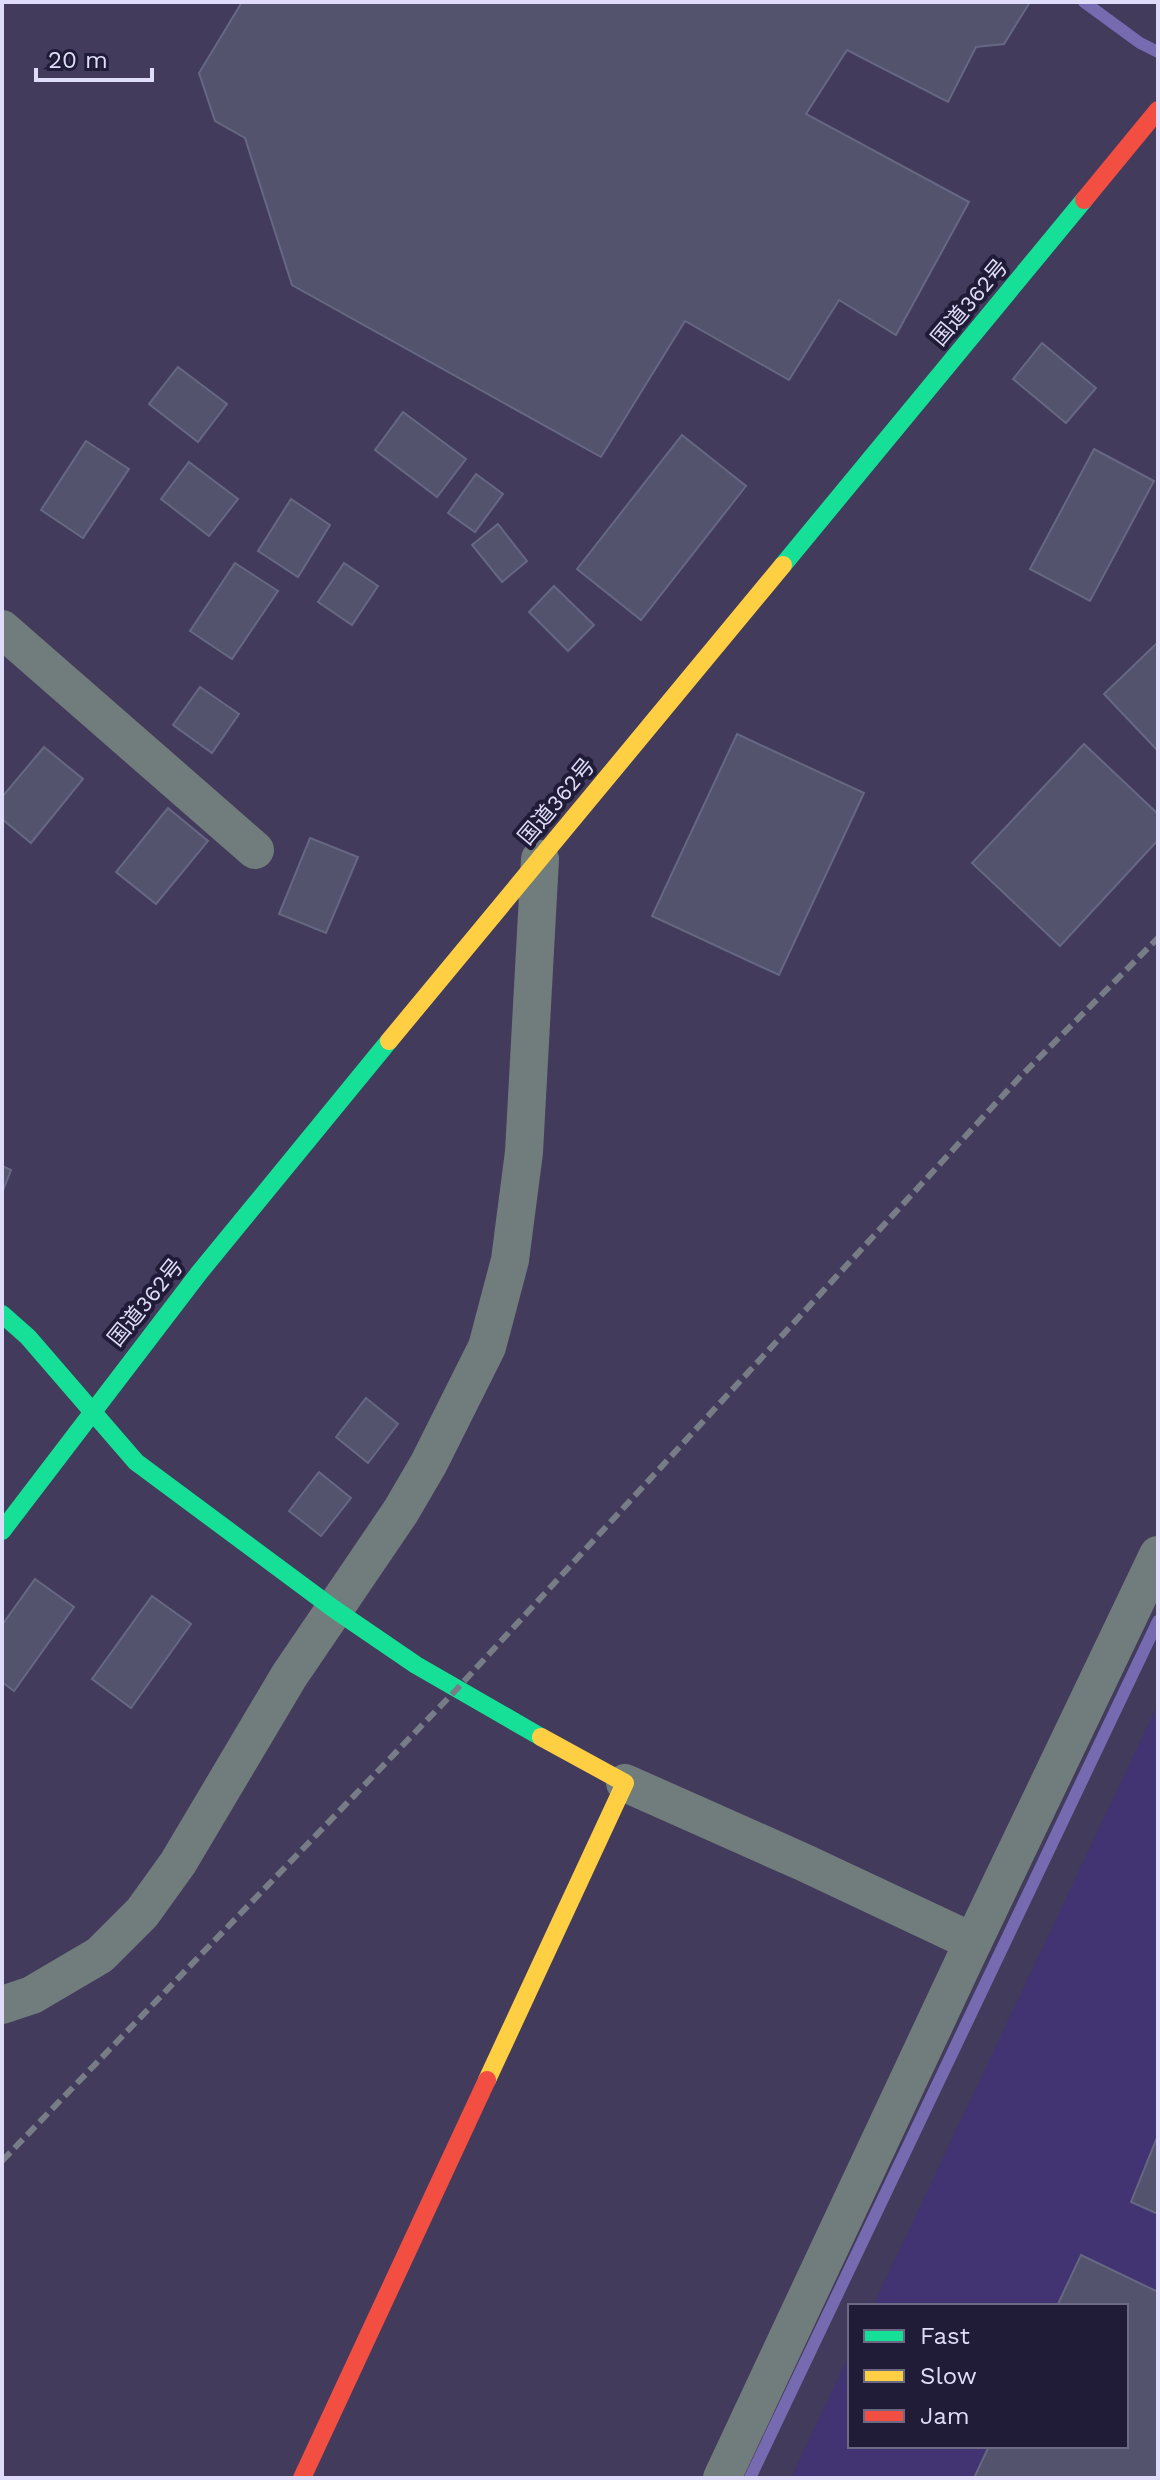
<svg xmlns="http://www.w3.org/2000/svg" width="1160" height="2480" font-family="'Work Sans','Noto Sans JP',sans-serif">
<rect width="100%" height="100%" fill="#423b5c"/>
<polygon fill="#423472" points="1158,1704 1158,2478 791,2478 850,2353 850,2446 1126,2446 1126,2306 873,2306"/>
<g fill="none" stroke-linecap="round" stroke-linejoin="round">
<g stroke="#766ab0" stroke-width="12">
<polyline points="1084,2 1140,43 1158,52"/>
<polyline points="750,2478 1158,1621"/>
</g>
</g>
<g fill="#53536d" stroke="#666782" stroke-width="2">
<polygon points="242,2 1030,2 1004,44 976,47 948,102 847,50 806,114 969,202 896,335 839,300 789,380 685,321 601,457 292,285 245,138 215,121 199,73"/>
<polygon points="1042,343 1096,388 1066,423 1013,379"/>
<polygon points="178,367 227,404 198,442 149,404"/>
<polygon points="403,412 466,459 437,497 375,450"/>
<polygon points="682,435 746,486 641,620 577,569"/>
<polygon points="86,441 129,469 83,538 41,510"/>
<polygon points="1094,449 1154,481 1090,601 1030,569"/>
<polygon points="189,462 238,499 209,536 161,499"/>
<polygon points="476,474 503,494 475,532 448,513"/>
<polygon points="291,499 330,525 298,577 258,551"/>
<polygon points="498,524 527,561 502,582 472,545"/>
<polygon points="235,563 278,591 232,659 190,631"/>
<polygon points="344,563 378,586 352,625 318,602"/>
<polygon points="554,586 594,625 568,651 529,612"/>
<polygon points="1158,642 1158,751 1104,694"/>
<polygon points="200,687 239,714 212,753 173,725"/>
<polygon points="737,734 864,793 779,975 652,916"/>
<polygon points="1084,744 1158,814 1158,840 1060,946 972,863"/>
<polygon points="44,747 83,779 31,843 2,819 2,797"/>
<polygon points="168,808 208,841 156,904 116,872"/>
<polygon points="310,838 358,857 326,933 279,914"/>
<polygon points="2,1166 11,1170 2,1193"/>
<polygon points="366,1398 398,1424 368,1463 336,1437"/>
<polygon points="319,1472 351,1498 321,1536 289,1511"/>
<polygon points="35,1579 74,1607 14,1691 2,1682 2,1625"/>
<polygon points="152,1596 191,1624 131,1708 92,1679"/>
<polygon points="1158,2135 1158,2214 1131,2202"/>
<polygon points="1081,2255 1158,2292 1158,2478 974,2478 989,2446 1126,2446 1126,2306 1057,2306"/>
</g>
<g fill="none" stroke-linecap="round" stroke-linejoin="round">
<g stroke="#717c7c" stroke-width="38">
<polyline points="2,629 255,850"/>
<polyline points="625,1783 805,1863 973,1942 1158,1555"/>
<polyline points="2,2005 32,1995 100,1955 142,1913 178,1863 289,1676 401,1511 429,1463 487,1347 510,1260 524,1152 540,859"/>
<polyline points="722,2478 973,1942"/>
</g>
<g stroke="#16e098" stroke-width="18">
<polyline points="783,565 1084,200"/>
<polyline points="2,1314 28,1337 136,1462 334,1609 416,1665 541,1737"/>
<polyline points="2,1531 199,1273 389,1041"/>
</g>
<g stroke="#ffcf43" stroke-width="18">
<polyline points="389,1041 783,565"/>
<polyline points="487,2080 625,1783 541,1737"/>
</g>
<g stroke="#f24e42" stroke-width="18">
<polyline points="1084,200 1158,110"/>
<polyline points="302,2478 487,2080"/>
</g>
<polyline stroke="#787c86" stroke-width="6" stroke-dasharray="12 6" stroke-linecap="butt" points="2,2161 456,1690 1019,1078 1158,938"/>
</g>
<g text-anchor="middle" stroke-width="8" stroke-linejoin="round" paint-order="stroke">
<g font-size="22" fill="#dfdcf9" stroke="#201c37">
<text transform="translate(969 302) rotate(-50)" y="8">国道362号</text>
<text transform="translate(556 801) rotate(-50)" y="8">国道362号</text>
<text transform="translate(145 1302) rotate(-51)" y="8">国道362号</text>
</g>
</g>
<rect width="1160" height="2480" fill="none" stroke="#dfdcf9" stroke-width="8"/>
<rect x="848" y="2304" width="280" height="144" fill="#201c37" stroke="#6c6985" stroke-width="2"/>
<rect x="864" y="2330" width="40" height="12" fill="#16e098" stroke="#6c6985" stroke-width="2"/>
<text x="920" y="2344" font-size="24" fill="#dfdcf9">Fast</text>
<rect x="864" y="2370" width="40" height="12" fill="#ffcf43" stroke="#6c6985" stroke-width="2"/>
<text x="920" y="2384" font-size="24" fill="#dfdcf9">Slow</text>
<rect x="864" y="2410" width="40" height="12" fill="#f24e42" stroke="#6c6985" stroke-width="2"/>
<text x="920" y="2424" font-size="24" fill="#dfdcf9">Jam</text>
<path d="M36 68v12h116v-12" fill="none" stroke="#dfdcf9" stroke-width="4"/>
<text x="48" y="68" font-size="24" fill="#dfdcf9" stroke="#201c37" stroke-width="6" paint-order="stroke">20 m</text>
</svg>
